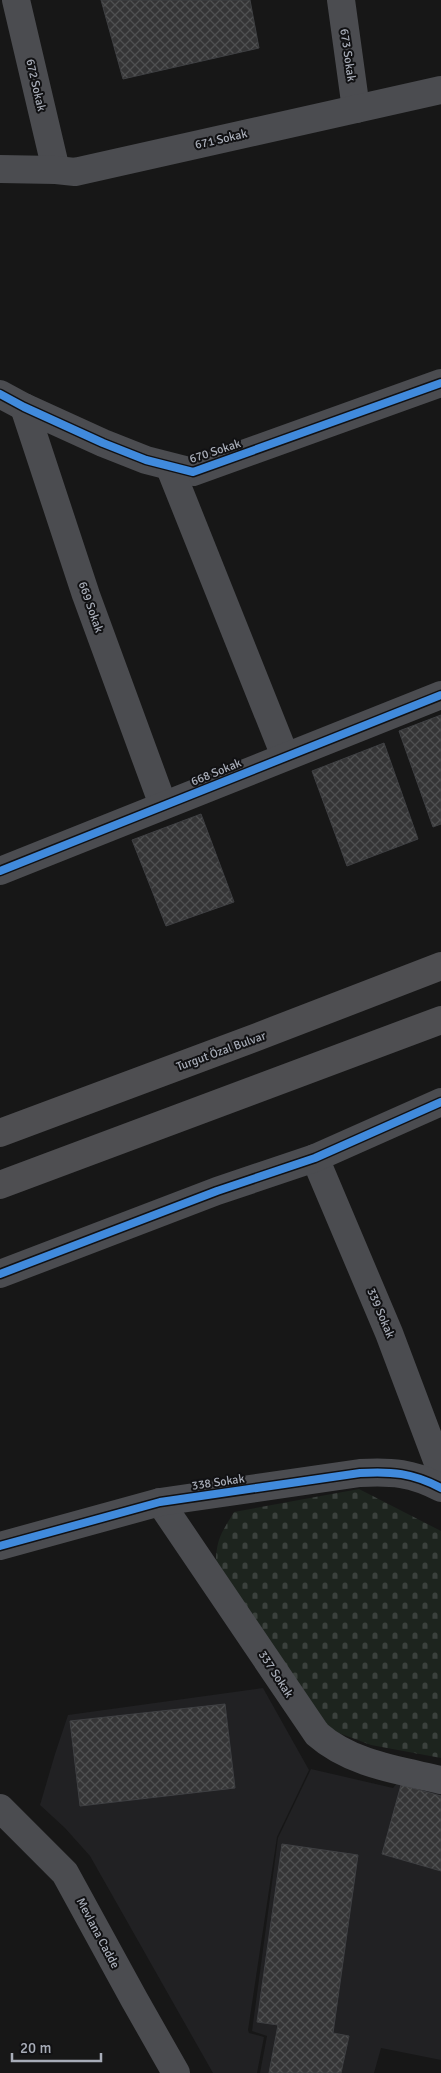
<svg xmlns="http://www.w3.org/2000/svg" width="441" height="2073" font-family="Signika,sans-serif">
<defs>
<pattern id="cemetery-stones" width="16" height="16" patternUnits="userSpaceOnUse" patternTransform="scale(1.25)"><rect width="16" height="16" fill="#1d241e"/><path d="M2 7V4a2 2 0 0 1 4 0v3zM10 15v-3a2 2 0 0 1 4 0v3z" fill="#3b413d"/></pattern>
<pattern id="building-cross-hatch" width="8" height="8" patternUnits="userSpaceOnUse" patternTransform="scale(1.25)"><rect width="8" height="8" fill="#353536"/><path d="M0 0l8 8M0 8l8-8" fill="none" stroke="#4f5051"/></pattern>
</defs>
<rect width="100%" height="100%" fill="#171717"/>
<g fill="#212123">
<polygon points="263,1688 309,1770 277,1837 248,2030 249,2033 264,2037 257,2073 213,2073 90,1856 65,1828 40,1805 55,1754 68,1715"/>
<polygon points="311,1769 393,1788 399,1781 441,1792 441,2060 381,2048 374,2073 260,2073 267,2036 252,2031 278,1838"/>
</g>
<path fill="url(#cemetery-stones)" d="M 359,1489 L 441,1531 L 441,1758 L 371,1745 L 328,1729 L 216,1563 C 216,1539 222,1532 234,1512 Z"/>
<g fill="url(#building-cross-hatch)" stroke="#3f4043">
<polygon points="101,0 250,0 259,48 123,79"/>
<polygon points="441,715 441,824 433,827 399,731"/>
<polygon points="384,743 418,839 347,866 312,771"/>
<polygon points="201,814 234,902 166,926 132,840"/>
<polygon points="225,1704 235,1788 80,1806 70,1721"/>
<polygon points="401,1785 441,1796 441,1871 382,1854"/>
<polygon points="282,1844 358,1855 333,2033 349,2036 341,2073 269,2073 278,2025 257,2022"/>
</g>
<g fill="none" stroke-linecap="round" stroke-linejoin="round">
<g stroke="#4b4c50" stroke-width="28">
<polyline points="16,0 56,170"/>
<polyline points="341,0 356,109"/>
<polyline points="0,169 56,170 75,172 441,90"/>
<polyline points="0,394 24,407 103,443 146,460 193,472 441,383"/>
<polyline points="24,407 86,595 163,805"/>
<polyline points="170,468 285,756"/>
<polyline points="0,871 441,695"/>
<polyline points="315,1158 389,1333 441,1471"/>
<polyline points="0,1274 217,1191 315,1158 441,1102"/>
<path d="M 160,1502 L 317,1734 C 351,1764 398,1770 441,1780"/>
<path d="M 0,1546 L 160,1502 L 360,1473 C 391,1471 413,1473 441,1488"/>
<polyline points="0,1808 65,1873 134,1999 176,2073"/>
</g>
<g stroke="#4e4e51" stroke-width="28">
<polyline points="0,1133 257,1037 441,966"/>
<polyline points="0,1185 441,1020"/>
</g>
<g stroke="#111113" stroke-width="11">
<g id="cycleway">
<polyline points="0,394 24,407 103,443 146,460 193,472 441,383"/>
<polyline points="0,871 441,695"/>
<polyline points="0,1274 217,1191 315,1158 441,1102"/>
<path d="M 0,1546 L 160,1502 L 360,1473 C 391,1471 413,1473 441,1488"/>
</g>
</g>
<use href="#cycleway" stroke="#408adc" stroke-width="8"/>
</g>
<g text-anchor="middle" stroke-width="4" stroke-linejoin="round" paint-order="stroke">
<g font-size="12" fill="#a8adb8" stroke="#111113">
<text transform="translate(348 55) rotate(82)" y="4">673 Sokak</text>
<text transform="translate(36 85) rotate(77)" y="4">672 Sokak</text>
<text transform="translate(221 139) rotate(-13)" y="4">671 Sokak</text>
<text transform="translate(215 451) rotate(-18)" y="4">670 Sokak</text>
<text transform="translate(91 607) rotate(71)" y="4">669 Sokak</text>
<text transform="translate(216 772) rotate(-22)" y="4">668 Sokak</text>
<text transform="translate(221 1051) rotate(-20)" y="4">Turgut Özal Bulvar</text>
<text transform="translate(381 1313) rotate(67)" y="4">339 Sokak</text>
<text transform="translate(218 1482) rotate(-8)" y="4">338 Sokak</text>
<text transform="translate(276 1674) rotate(57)" y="4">337 Sokak</text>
<text transform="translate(98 1933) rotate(62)" y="4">Mevlana Cadde</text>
</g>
</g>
<path d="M12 2053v8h89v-8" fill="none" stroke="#a8adb8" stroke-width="2.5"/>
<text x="20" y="2053" font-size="15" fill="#a8adb8" stroke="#111113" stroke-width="4" paint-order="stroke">20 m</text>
</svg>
